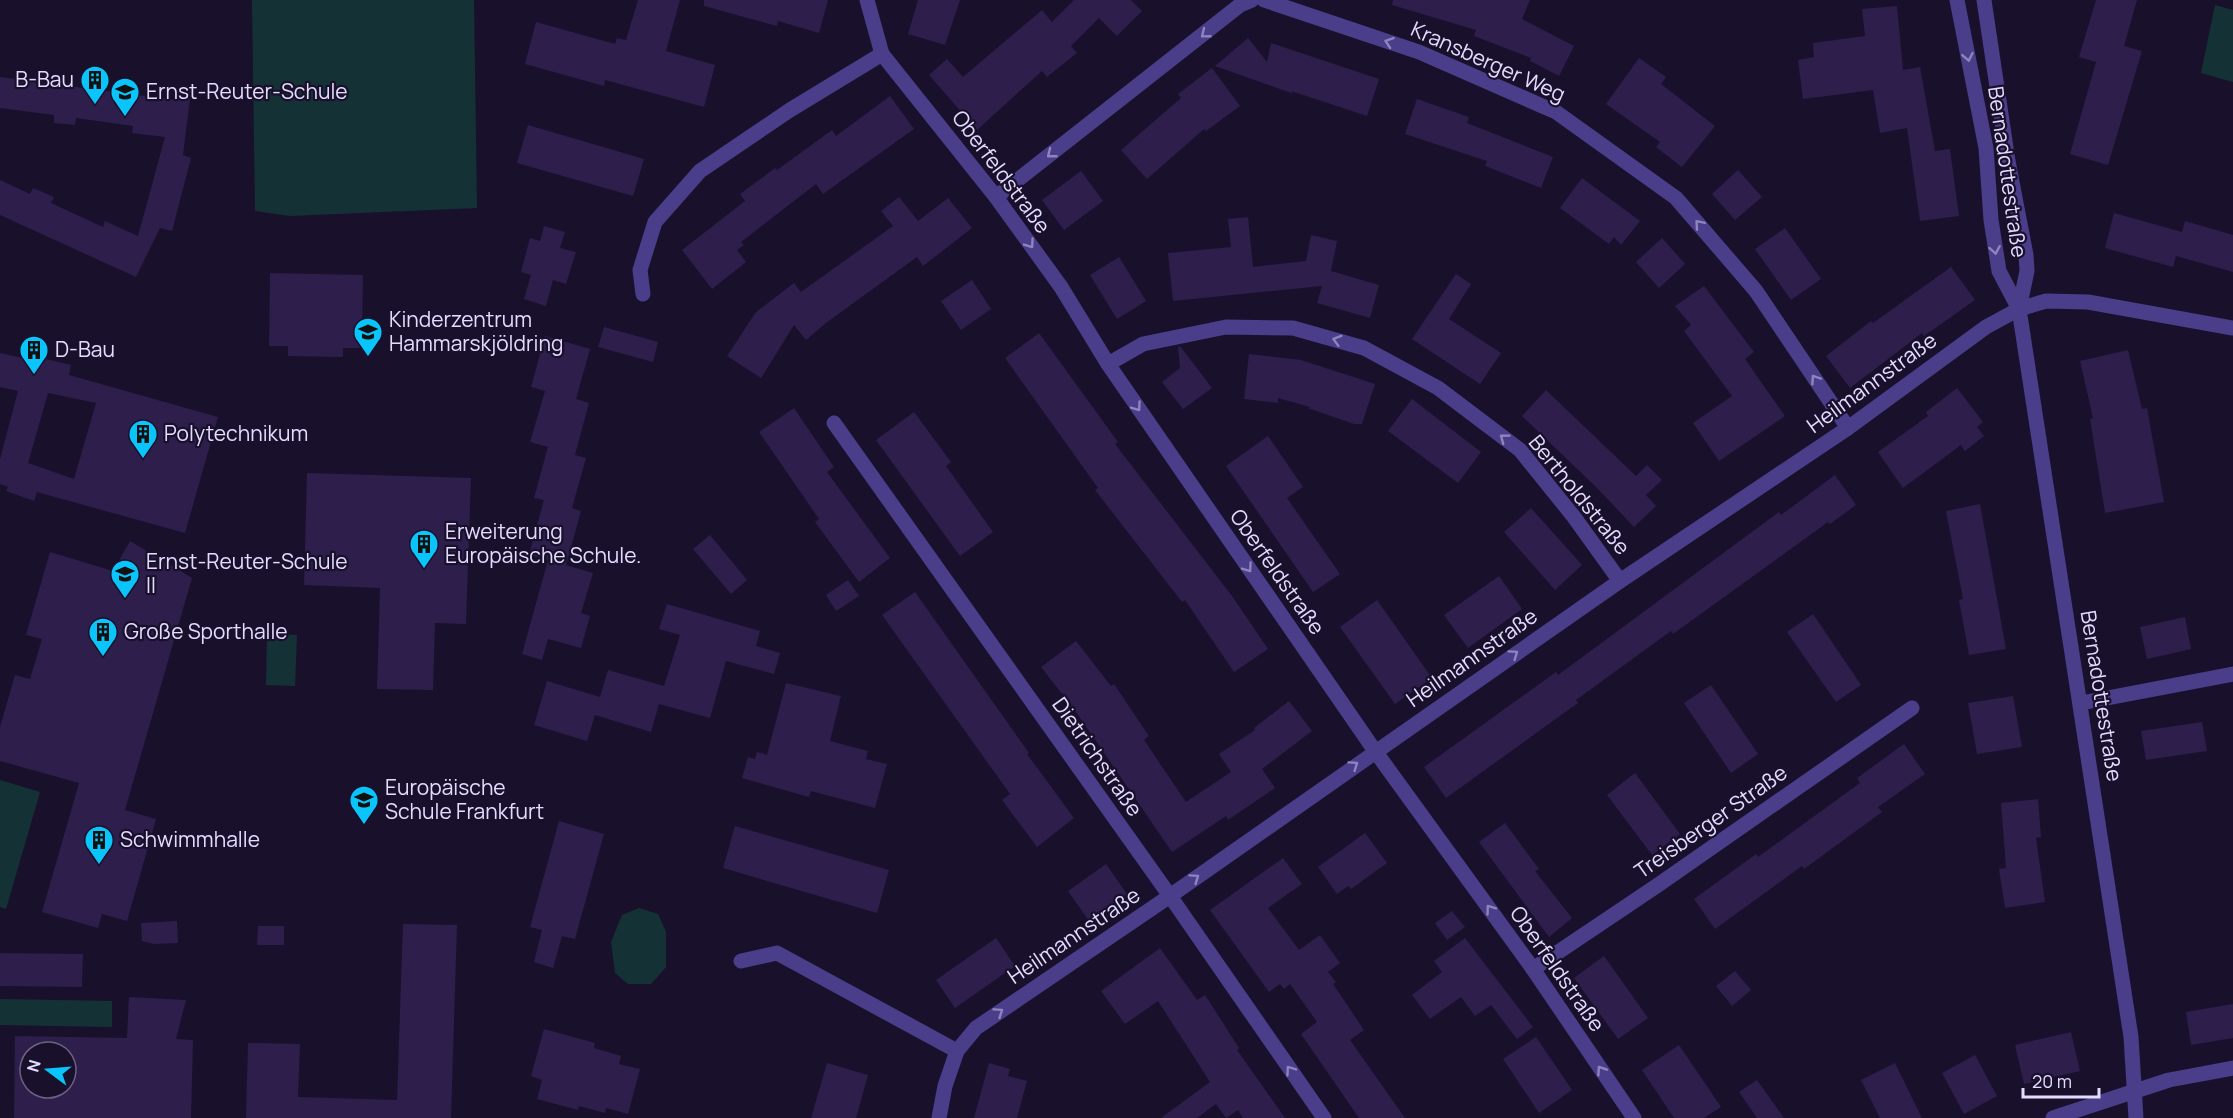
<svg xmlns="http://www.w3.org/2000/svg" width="2233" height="1118" font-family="Manrope,sans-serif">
<rect width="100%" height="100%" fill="#19112b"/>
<g fill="#143235">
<polygon points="252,0 474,0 477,208 290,216 255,211"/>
<polygon points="2215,5 2233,10 2233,82 2201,73"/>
<polygon points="267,634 297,635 295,686 266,685"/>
<polygon points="0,780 40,792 6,909 0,907"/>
<polygon points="639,908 658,914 666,932 666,967 651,984 628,984 615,973 611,942 622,915"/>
<polygon points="0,999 112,1001 112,1027 0,1025"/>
</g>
<g fill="#2d1e4c" fill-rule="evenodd">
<polygon points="638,0 680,0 666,51 715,65 704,107 605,80 604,86 525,64 536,22 615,44 617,38 626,40"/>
<polygon points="704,0 828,0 819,33 778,21 777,26 704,6"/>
<polygon points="918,0 960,0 945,45 908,34"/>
<polygon points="1074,0 1131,0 1142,11 1117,36 1099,18 1071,46 1077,53 1047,77 1042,71 977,130 929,75 947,59 963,77 1042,10 1052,22"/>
<polygon points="1393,0 1530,0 1522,19 1574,46 1559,76 1530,61 1531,58 1474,36 1476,30 1392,5"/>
<polygon points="2096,0 2137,0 2124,46 2142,51 2108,165 2070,154 2096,62 2079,57"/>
<polygon points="1897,6 1903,70 1920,67 1935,151 1950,149 1959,216 1920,221 1907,128 1880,133 1873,90 1803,99 1798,60 1814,57 1813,43 1865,36 1862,9"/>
<polygon points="1248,38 1267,62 1271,43 1379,79 1367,116 1291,91 1294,94 1215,66"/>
<polygon points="1639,58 1666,77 1661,84 1715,126 1682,167 1656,147 1660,142 1606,104"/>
<polygon points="1212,68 1240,106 1206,131 1204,129 1147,179 1121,150 1181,98 1178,94"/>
<polygon points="0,77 175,100 179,87 191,90 183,155 191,158 172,231 160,228 136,277 0,215 0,180 30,194 33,188 54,197 51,203 103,227 105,221 138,236 165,137 132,133 133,126 76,118 75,125 54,123 54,115 0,108"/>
<polygon points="890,96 914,129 823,194 816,184 741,242 744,245 737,250 746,262 712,289 682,250 745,201 740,194 775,168 777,170 832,130 836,136"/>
<polygon points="1417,99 1469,117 1467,123 1553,157 1541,188 1485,166 1487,161 1405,134"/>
<polygon points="528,125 644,159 633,196 517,163"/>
<polygon points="1738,170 1762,197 1735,220 1712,194"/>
<polygon points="1081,171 1103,201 1064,230 1042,200"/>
<polygon points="1582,178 1640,221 1621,245 1614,237 1609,244 1560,208"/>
<polygon points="899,197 918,221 948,198 972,228 923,266 917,257 826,323 806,340 794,325 761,378 727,356 756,312 794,283 801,292 893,226 881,211"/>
<polygon points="2114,213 2182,232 2185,221 2233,235 2233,272 2176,256 2173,267 2105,248"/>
<polygon points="1248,217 1253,267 1306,261 1311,235 1337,241 1331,271 1379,285 1370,318 1317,303 1322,286 1173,301 1168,253 1231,247 1228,219"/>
<polygon points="544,226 565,232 560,248 576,252 566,284 553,280 546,306 524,299 531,275 521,272 530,238 540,241"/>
<polygon points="1785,228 1821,279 1791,300 1755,249"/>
<polygon points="1662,238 1685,264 1659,288 1636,262"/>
<polygon points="1119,257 1146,301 1117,319 1090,275"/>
<polygon points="1951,267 1975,300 1924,336 1922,333 1850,388 1826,356 1871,321 1873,323"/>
<polygon points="270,273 363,275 362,348 343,348 343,357 288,356 288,346 269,346"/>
<polygon points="1456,274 1471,284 1449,319 1501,353 1480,384 1412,339"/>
<polygon points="972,280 991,309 961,330 941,301"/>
<polygon points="1704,286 1754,352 1745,359 1785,416 1719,461 1693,423 1732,396 1684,331 1691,325 1675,306"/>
<polygon points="604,327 658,342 653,362 598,347"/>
<polygon points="1039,333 1118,442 1115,444 1232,596 1268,649 1234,672 1185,600 1182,602 1095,490 1098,488 1005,358"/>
<polygon points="545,336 590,349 576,399 589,403 575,455 586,458 572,508 581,511 566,565 593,573 581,613 590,616 581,648 548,639 542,660 522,654 548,560 529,555 544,500 534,498 548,447 530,442 545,391 531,387"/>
<polygon points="1180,346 1212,388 1183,409 1162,382 1180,368 1178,347"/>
<polygon points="2128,350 2142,409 2147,408 2164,502 2105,513 2090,419 2093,418 2080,361"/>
<path d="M 0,353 L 41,362 L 42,358 L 71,365 L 69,375 L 218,417 L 185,533 L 37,492 L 34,501 L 6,491 L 8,487 L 0,484 L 0,459 L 18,391 L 0,387 ZM 48,393 L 96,403 L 74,479 L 28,463 Z"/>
<polygon points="1249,354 1301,360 1375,384 1362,424 1354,424 1308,408 1310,407 1278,398 1278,403 1244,399"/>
<polygon points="1957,388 1983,422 1977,427 1984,436 1965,451 1961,445 1903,488 1878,452 1928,416 1926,412"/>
<polygon points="1546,390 1636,476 1647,465 1662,480 1646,495 1656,506 1634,527 1596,487 1522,416"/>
<polygon points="1412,399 1481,452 1458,483 1388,431"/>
<polygon points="794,408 834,467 827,472 890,558 859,582 815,522 819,519 759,432"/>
<polygon points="914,412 951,462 946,466 993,532 960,556 876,440"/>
<polygon points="1268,436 1303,487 1287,498 1340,574 1313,592 1226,466"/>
<polygon points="307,473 471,478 466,624 435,623 433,690 377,689 380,588 304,585"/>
<polygon points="1835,475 1856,505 1830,524 1828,522 1673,634 1671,631 1576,700 1578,703 1446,798 1424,767 1556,672 1558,675 1779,512 1781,515"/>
<polygon points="1980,504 2006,649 1969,655 1959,600 1963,599 1946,511"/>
<polygon points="1531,508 1582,565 1555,590 1504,532"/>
<polygon points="710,535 747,580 731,594 693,549"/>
<polygon points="130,541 192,578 125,810 156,819 127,921 102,914 98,928 42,912 79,783 0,761 0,727 15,675 30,679 42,639 26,635 50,552 113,571"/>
<polygon points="1499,576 1522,609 1468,648 1444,615"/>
<polygon points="848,580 859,596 836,611 826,595"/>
<polygon points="915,592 1029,753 1027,754 1074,818 1037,847 1002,800 1010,794 882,615"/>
<polygon points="1377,600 1432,678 1395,704 1340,627"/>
<polygon points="667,604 760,631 756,646 780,653 774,674 726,661 710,718 659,704 651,732 595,715 587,741 534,725 547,681 600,697 608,670 664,686 680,635 659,629"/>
<polygon points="1813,614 1861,685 1836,702 1787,632"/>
<polygon points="2185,617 2191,649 2147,659 2140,627"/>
<polygon points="1076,641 1111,686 1114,684 1149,736 1144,740 1186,802 1231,772 1219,754 1255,730 1254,728 1289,701 1312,731 1262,769 1275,788 1228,820 1226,816 1172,852 1063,693 1062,694 1041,667"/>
<polygon points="786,683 841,696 830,741 868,751 866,759 887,764 875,808 811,791 809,797 742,778 748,757 755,759 757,752 767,755"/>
<polygon points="1711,685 1758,754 1731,773 1684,703"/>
<polygon points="2013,696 2022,747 1977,754 1968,703"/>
<polygon points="2202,722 2207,751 2146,760 2141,731"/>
<polygon points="1904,744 1925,774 1878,807 1882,812 1804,869 1802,866 1715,929 1694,899 1756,854 1758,857 1860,783 1857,778"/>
<polygon points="1635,773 1680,834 1652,855 1607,795"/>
<polygon points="2038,799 2041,837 2036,838 2045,902 2005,908 1999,869 2006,868 2001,803"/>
<polygon points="559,821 604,834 575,939 562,936 553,968 534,962 542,930 530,927"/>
<polygon points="1505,823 1539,869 1535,871 1572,918 1549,937 1479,842"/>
<polygon points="735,826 889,870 877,913 723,868"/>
<polygon points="1365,833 1387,863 1351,889 1348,886 1337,894 1318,867"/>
<polygon points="1283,858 1302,884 1268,908 1299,950 1320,935 1340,963 1328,972 1336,982 1333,984 1364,1030 1350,1040 1405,1118 1359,1118 1301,1034 1317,1022 1290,984 1284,989 1280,984 1269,992 1210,910"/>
<polygon points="1106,864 1127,894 1089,921 1068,891"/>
<polygon points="1452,911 1465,927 1447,940 1435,923"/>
<polygon points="177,921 178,943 154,944 142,941 141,923"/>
<polygon points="403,924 457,925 451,1118 246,1118 248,1043 300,1044 298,1097 397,1100"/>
<polygon points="258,926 284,926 284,945 257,945"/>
<polygon points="996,938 1015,966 955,1008 936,980"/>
<polygon points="1465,938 1533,1027 1517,1039 1491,1005 1475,1016 1461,997 1430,1019 1412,995 1442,972 1434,961"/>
<polygon points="1160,948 1197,1000 1205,995 1239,1048 1237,1050 1285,1118 1243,1118 1238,1110 1226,1118 1216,1104 1197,1118 1161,1118 1210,1082 1158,1001 1125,1024 1101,991"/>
<polygon points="0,953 83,954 82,987 0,986"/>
<polygon points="1604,956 1648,1018 1618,1039 1574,978"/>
<polygon points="1735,971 1751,990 1732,1006 1716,986"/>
<path d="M 129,997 L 186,1000 L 176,1039 L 193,1040 L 191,1118 L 14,1118 L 15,1036 L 127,1038 ZM 30,1052 L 66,1052 L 66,1088 L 30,1088 Z"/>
<polygon points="2233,1004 2233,1038 2191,1045 2186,1012"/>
<polygon points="544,1029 595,1043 594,1048 621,1056 619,1064 640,1069 628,1114 606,1108 605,1113 579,1106 578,1110 537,1099 542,1080 531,1076"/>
<polygon points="2071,1032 2080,1071 2024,1084 2015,1045"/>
<polygon points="1536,1037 1572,1090 1539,1113 1503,1059"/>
<polygon points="1679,1045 1721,1107 1704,1118 1674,1118 1642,1070"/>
<polygon points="1975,1055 1997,1096 1964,1114 1942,1073"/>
<polygon points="827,1063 868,1075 856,1118 811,1118"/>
<polygon points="989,1063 1010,1069 1008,1076 1027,1081 1017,1118 974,1118"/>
<polygon points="1895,1063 1913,1100 1922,1118 1880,1118 1861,1080"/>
<polygon points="1757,1080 1784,1118 1757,1118 1739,1092"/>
</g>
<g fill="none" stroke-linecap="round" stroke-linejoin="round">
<g stroke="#4a3d89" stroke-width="15">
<polyline points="867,0 882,54 996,197 1061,287 1108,364 1375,751 1533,969 1634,1118"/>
<polyline points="1264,0 1419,52 1556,112 1676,198 1756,291 1848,428"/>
<polyline points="1957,0 1986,148 1991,220 1999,271 2019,309 2131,1037 2136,1118"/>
<polyline points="1984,0 2008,161 2026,255 2027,271 2019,309"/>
<polyline points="996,197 1240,5 1252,0"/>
<polyline points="643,294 640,270 655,222 700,171 790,110 882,54"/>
<polyline points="1108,364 1143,344 1226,327 1293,328 1364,348 1438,388 1520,450 1574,517 1620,581"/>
<polyline points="834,423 1170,896 1324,1118"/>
<polyline points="2081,703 2233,674"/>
<polyline points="741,961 777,953 957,1051"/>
<polyline points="1533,969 1658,885 1912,708"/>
<polyline points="939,1118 945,1086 957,1051 976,1028 1170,896 1620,581 1848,428 1986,327 2019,309 2046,301 2088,302 2233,328"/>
<polyline points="2053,1118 2169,1080 2233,1068"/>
</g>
</g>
<defs><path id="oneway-chevron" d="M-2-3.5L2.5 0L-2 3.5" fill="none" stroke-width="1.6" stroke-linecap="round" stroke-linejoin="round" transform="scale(1.5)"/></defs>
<g stroke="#8f85be">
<use href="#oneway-chevron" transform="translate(1205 34) rotate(141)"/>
<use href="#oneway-chevron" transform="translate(1389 42) rotate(-161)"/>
<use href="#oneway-chevron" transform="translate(1968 57) rotate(79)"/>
<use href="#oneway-chevron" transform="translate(1051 154) rotate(142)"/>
<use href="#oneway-chevron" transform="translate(1699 224) rotate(-131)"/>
<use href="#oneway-chevron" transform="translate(1030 244) rotate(55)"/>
<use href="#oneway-chevron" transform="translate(1995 250) rotate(80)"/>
<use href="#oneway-chevron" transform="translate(1337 340) rotate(-164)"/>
<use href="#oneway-chevron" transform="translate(1815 379) rotate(-124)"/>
<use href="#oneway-chevron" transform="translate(1137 407) rotate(55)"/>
<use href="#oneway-chevron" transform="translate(1504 438) rotate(-143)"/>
<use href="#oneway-chevron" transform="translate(1248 568) rotate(55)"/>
<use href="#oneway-chevron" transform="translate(1514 654) rotate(-35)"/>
<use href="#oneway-chevron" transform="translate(1354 765) rotate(-35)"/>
<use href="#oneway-chevron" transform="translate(1195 878) rotate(-35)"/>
<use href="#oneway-chevron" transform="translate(1490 909) rotate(-126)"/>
<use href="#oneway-chevron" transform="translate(999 1012) rotate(-34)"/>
<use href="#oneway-chevron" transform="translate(1290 1070) rotate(-125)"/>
<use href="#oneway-chevron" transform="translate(1601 1070) rotate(-124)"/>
</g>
<defs>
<g id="building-pin" transform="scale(1.5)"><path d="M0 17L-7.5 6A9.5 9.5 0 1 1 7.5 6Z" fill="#0ac5fc" stroke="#19112b"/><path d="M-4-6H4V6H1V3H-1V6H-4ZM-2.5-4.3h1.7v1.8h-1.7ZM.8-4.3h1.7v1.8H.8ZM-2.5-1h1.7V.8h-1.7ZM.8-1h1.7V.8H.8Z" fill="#111"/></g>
<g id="school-pin" transform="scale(1.5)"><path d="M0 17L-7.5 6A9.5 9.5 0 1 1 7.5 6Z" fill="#0ac5fc" stroke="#19112b"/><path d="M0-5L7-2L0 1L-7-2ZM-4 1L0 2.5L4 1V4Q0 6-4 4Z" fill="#111"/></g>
</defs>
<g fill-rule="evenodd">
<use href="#building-pin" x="95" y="80"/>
<use href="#school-pin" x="125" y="92"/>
<use href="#school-pin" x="368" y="332"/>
<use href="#building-pin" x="34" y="350"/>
<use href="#building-pin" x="143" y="434"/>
<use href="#building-pin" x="424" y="544"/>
<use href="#school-pin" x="125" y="574"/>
<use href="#building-pin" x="103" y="632"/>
<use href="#school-pin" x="364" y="800"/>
<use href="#building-pin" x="99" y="840"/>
</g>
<g text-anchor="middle" stroke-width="4.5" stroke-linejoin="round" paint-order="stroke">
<g font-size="21" fill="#e4dcff" stroke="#19112b">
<text transform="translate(1488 62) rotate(24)" y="7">Kransberger Weg</text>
<text transform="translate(1001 172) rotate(53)" y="7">Oberfeldstraße</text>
<text transform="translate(2007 172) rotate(82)" y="7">Bernadottestraße</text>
<text transform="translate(1872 383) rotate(-36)" y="7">Heilmannstraße</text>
<text transform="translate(1579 495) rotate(51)" y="7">Bertholdstraße</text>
<text transform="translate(1277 572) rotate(55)" y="7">Oberfeldstraße</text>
<text transform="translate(1472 658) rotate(-35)" y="7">Heilmannstraße</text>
<text transform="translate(2101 696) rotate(81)" y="7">Bernadottestraße</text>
<text transform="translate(1097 757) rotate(55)" y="7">Dietrichstraße</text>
<text transform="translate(1711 822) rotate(-35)" y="7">Treisberger Straße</text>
<text transform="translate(1074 936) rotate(-34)" y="7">Heilmannstraße</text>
<text transform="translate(1557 969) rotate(55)" y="7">Oberfeldstraße</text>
</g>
<g font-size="21" fill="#e4dcff" stroke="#19112b" text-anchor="start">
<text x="74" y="87" text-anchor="end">B-Bau</text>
<text x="146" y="99">Ernst-Reuter-Schule</text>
<text x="389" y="327">Kinderzentrum<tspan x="389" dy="24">Hammarskjöldring</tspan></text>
<text x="55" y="357">D-Bau</text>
<text x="164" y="441">Polytechnikum</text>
<text x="445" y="539">Erweiterung<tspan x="445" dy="24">Europäische Schule.</tspan></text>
<text x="146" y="569">Ernst-Reuter-Schule<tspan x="146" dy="24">II</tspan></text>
<text x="124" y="639">Große Sporthalle</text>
<text x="385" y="795">Europäische<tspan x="385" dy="24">Schule Frankfurt</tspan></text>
<text x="120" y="847">Schwimmhalle</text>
</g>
</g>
<g transform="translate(48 1070) rotate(286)"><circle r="28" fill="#19112b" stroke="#6a6280" stroke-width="1.5"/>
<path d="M0-4.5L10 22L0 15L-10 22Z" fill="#0ac5fc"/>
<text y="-9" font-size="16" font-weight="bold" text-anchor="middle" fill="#e4dcff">N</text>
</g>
<path d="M2023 1088v9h76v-9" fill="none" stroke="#e4dcff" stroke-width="3"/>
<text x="2032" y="1088" font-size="18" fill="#e4dcff" stroke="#19112b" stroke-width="4.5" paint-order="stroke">20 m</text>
</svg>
